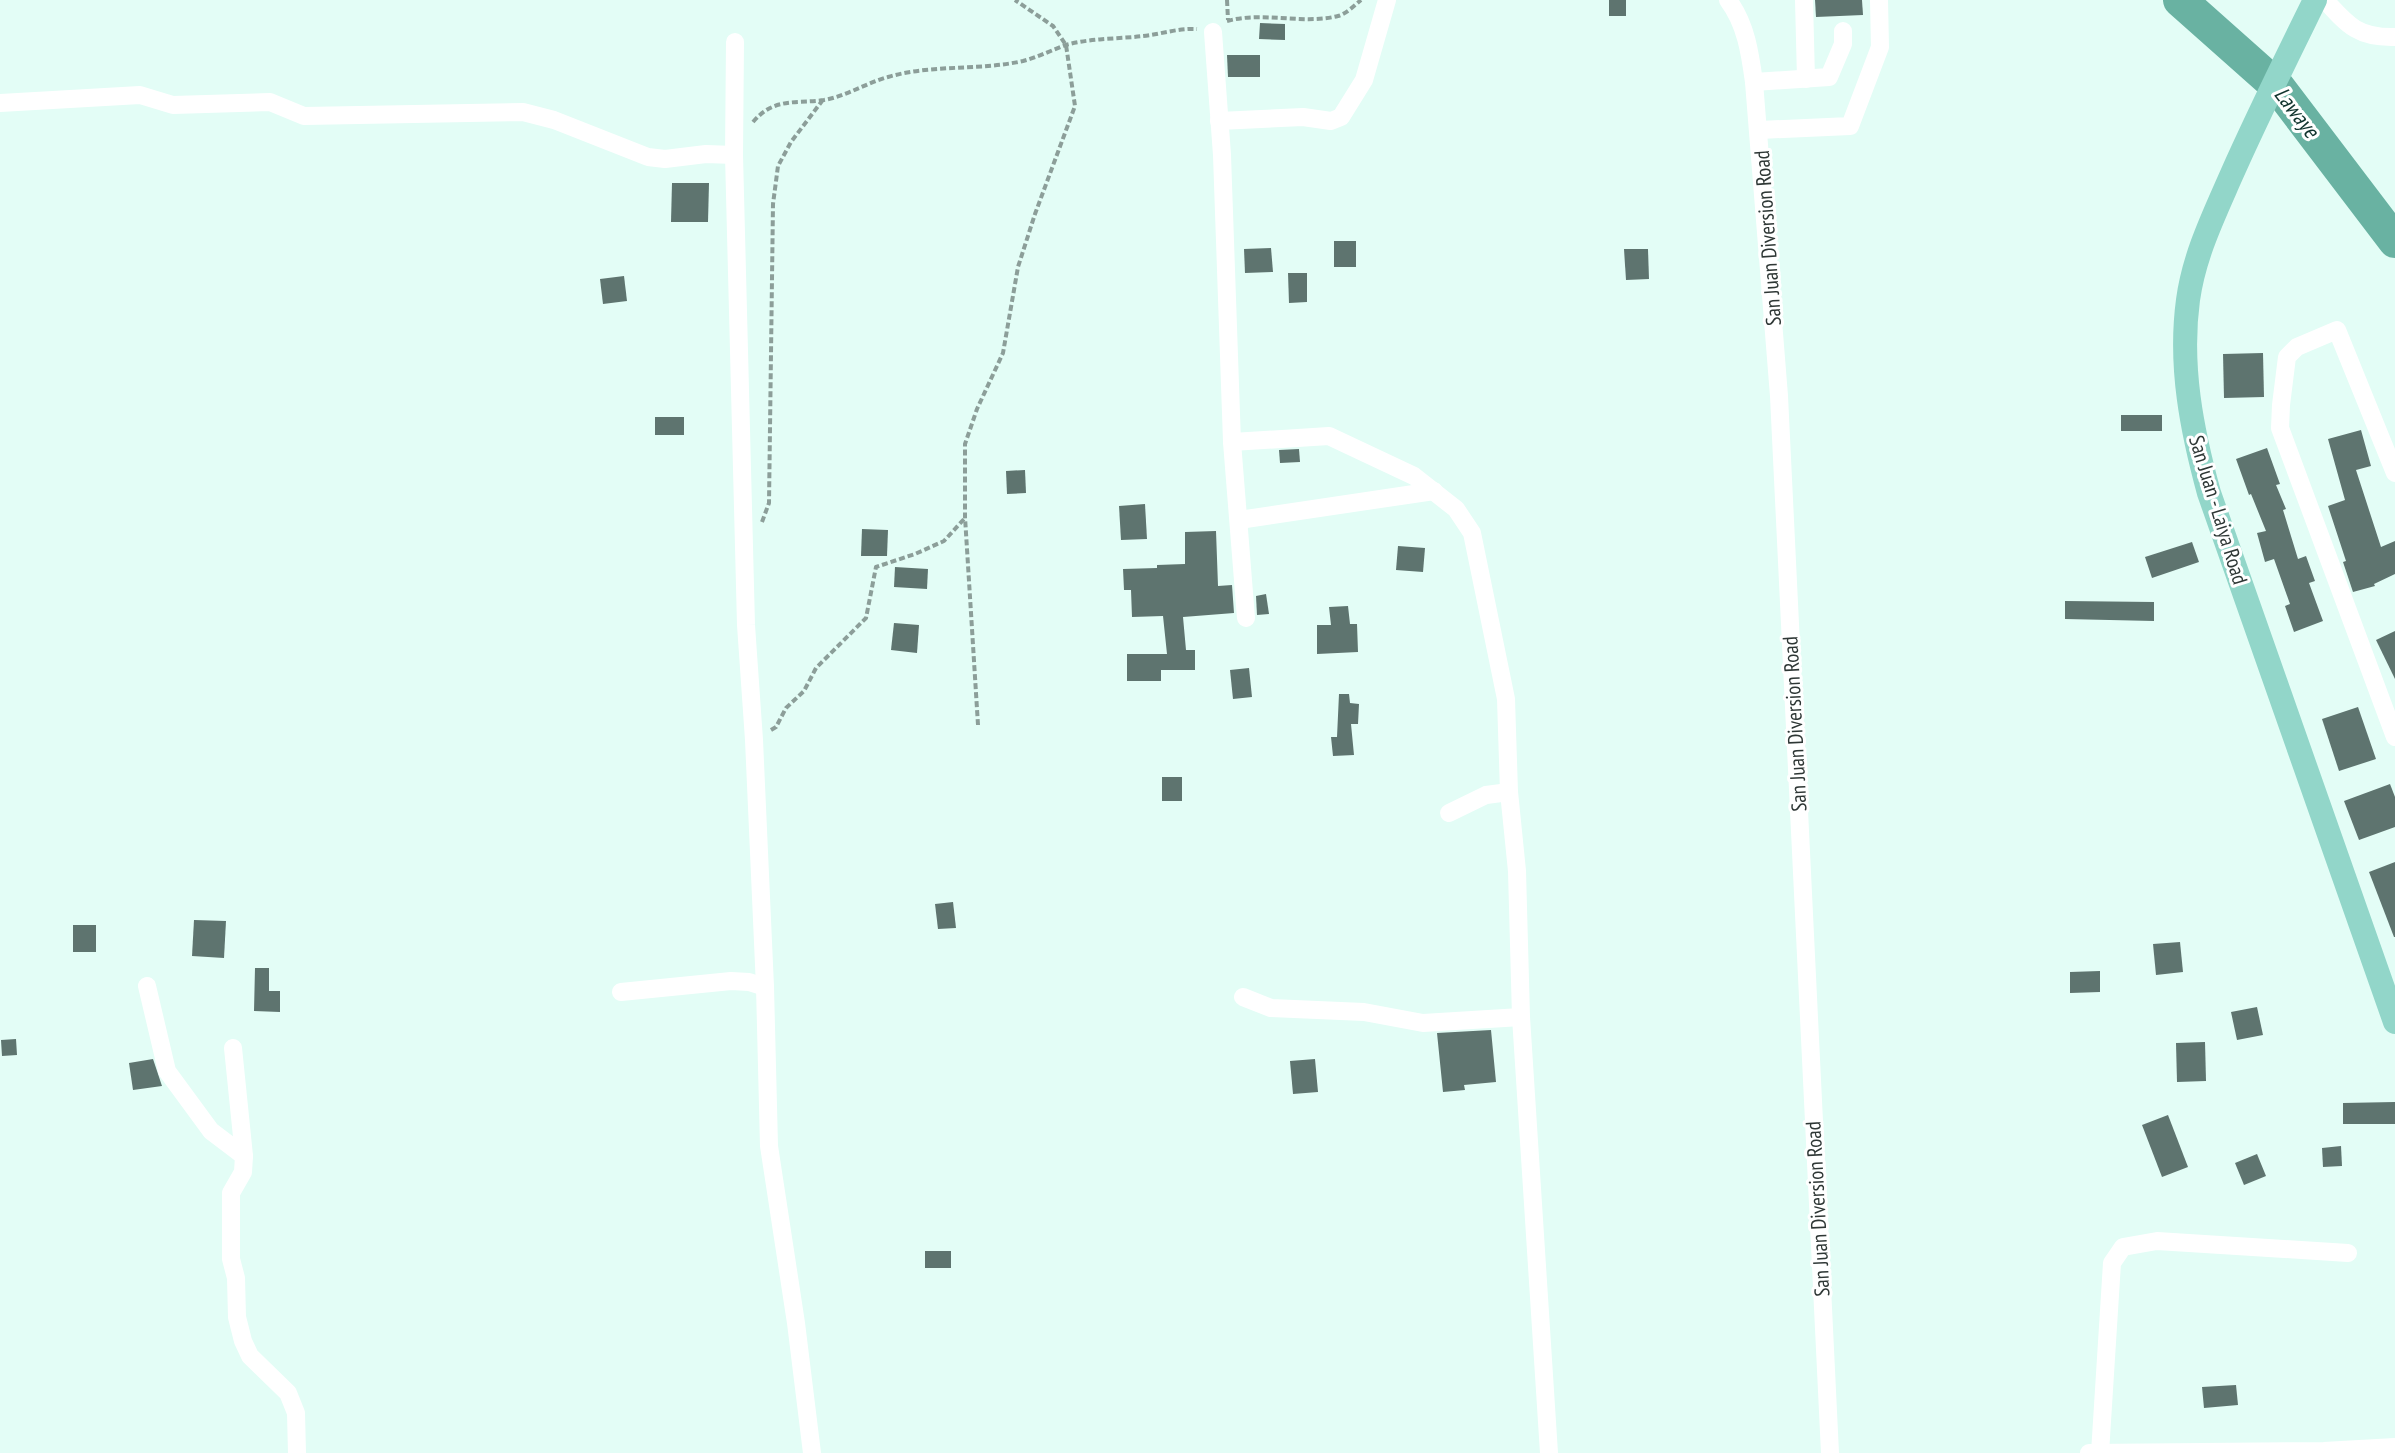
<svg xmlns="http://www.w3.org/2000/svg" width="2395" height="1453" font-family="'PT Sans Narrow',sans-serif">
<rect width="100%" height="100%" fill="#e3fdf6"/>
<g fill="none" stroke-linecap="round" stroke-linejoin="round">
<polyline stroke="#69b2a2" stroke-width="34" points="2180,0 2278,87 2395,241"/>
</g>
<g fill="#5e746f">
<rect x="1609" y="0" width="17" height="16"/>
<polygon points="1815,0 1862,0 1863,15 1816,17"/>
<polygon points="1260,23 1285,24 1285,40 1259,39"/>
<polygon points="1227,55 1260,55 1260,77 1228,77"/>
<polygon points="672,183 709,183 708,222 671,222"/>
<rect x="1334" y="241" width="22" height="26"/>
<polygon points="1271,248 1273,272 1245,273 1244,249"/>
<polygon points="1624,249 1648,249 1649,279 1626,280"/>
<polygon points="1288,273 1307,273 1307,302 1289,303"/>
<polygon points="624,276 627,301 603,304 600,279"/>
<polygon points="2263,353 2264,397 2224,398 2223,354"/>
<rect x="2121" y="415" width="41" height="16"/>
<rect x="655" y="417" width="29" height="18"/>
<polygon points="2361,430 2371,466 2356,470 2381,547 2395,541 2395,574 2374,584 2375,586 2353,592 2343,562 2346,561 2328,506 2345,500 2328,439"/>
<polygon points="2267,448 2280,484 2276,485 2286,509 2283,510 2298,559 2306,556 2315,581 2309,583 2323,621 2294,632 2285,606 2290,604 2274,559 2265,562 2257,533 2266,531 2251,494 2249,495 2236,459"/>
<polygon points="1299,449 1300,462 1280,463 1279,450"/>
<polygon points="1025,470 1026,493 1007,494 1006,471"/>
<polygon points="1145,504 1147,539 1121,540 1119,506"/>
<polygon points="862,529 888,530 887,556 861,556"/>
<polygon points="1216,531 1218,586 1232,585 1234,613 1183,617 1186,650 1195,650 1195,670 1161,670 1161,681 1127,681 1127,654 1167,654 1163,616 1132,617 1131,590 1124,590 1123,569 1157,568 1157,565 1185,564 1185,532"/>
<polygon points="2192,542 2199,562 2152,578 2145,557"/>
<polygon points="1398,546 1425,548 1423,572 1396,570"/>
<polygon points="895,567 928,569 927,589 894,587"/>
<polygon points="1266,594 1269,614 1257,615 1256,596"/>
<polygon points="2065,601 2154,602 2154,621 2065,619"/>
<polygon points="1348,606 1350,624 1357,624 1358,652 1317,654 1317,625 1331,625 1329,607"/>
<polygon points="894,623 919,625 917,653 891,650"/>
<polygon points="2395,631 2395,679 2376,640"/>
<polygon points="1249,668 1252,697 1233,699 1230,670"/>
<polygon points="1339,694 1349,694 1350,703 1359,704 1358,724 1351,724 1354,755 1333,756 1331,737 1337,737"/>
<polygon points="2358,707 2376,759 2339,771 2322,719"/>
<rect x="1162" y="777" width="20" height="24"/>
<polygon points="2390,784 2395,797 2395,827 2359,840 2344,801"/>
<polygon points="2395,862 2395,937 2394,937 2369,872"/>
<polygon points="953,902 956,928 938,929 935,904"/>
<polygon points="194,920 226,921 224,958 192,956"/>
<rect x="73" y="925" width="23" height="27"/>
<polygon points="2180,942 2183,972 2156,975 2153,944"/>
<polygon points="255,968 269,968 269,991 280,991 280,1012 254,1011"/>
<polygon points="2100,971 2100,992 2070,993 2070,972"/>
<polygon points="2257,1007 2263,1035 2237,1040 2231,1012"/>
<polygon points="1491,1030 1496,1082 1464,1085 1465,1090 1443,1092 1437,1033"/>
<polygon points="16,1039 17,1055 2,1056 1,1040"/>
<polygon points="2205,1042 2206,1081 2177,1082 2176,1043"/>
<polygon points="153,1059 162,1086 133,1090 129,1063"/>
<polygon points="1315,1059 1318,1092 1293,1094 1290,1061"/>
<polygon points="2395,1102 2395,1124 2343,1124 2343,1103"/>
<polygon points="2168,1115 2188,1167 2162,1177 2142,1125"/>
<polygon points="2341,1146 2342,1166 2323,1167 2322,1148"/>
<polygon points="2257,1154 2266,1176 2244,1185 2235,1163"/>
<rect x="925" y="1251" width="26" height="17"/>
<polygon points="2236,1385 2238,1405 2204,1408 2202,1387"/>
</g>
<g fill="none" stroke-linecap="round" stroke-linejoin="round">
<g stroke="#8c9e99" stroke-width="4" stroke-dasharray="6 3" stroke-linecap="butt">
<polyline points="1227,0 1228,20"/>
<path d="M 1227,21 C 1264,11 1303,25 1338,16 C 1346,14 1355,5 1361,0"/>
<path d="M 753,122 C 774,97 796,104 824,100 C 847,96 866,83 888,77 C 932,64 978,71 1023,61 C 1038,57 1052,50 1066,45 C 1091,38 1118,39 1143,36 C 1162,34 1178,28 1197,29"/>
<polyline points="762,522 769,503 773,204 778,166 791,142 822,101"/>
<polyline points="978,725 965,517 965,444 977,409 1003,353 1018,267 1035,214 1075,106 1066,45 1053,26 1015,0"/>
<polyline points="771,730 776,727 786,708 804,691 816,668 866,618 876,567 915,554 944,541 965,518"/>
</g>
<g stroke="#fff" stroke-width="18">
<path d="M 1728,0 C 1746,24 1750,53 1754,82 L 1779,396 L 1830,1453"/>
<polyline points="1804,0 1806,79"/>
<path d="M 2325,0 C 2348,26 2359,38 2395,37"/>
<polyline points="1213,32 1222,155 1232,442 1246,618"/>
<polyline points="735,42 734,155 746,625 754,740 765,987 769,1146 796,1323 812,1453"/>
<polyline points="1754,82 1829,77 1843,44 1843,31"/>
<polyline points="0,103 140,95 173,105 270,102 304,116 523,112 554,120 648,157 665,159 706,154 734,155"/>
<polyline points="1219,121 1303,117 1331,121 1341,117 1364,80 1387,0"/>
<polyline points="1760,130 1850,126 1880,47 1879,0"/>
<polyline points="1232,442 1329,436 1414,476 1456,509 1472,533 1506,699 1509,792 1517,871 1521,1017 1549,1453"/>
<polyline points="2395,473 2337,330 2297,347 2287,357 2281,405 2280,428 2395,737"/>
<polyline points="1239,520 1434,491"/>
<polyline points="1449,813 1486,795 1509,792"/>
<polyline points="147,986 167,1071 211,1131 244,1156"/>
<polyline points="621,992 731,981 749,982 765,987"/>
<polyline points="1243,997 1271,1008 1364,1012 1423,1023 1521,1017"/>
<polyline points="233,1048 244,1156 243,1172 231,1193 231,1259 236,1278 237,1317 243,1341 250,1356 288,1393 296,1413 297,1453"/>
<polyline points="2089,1453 2324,1451 2395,1447"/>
<polyline points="2100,1453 2112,1263 2123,1247 2157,1241 2348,1253"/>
</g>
<path stroke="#92d6c9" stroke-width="24" d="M 2315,0 C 2286,59 2257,117 2231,176 C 2213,217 2194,256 2188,300 C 2179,366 2192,431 2209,493 L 2395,1022"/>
</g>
<g text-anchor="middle" stroke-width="6" stroke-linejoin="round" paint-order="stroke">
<g font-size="21" fill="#2e3735" stroke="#fff">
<text transform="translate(1768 238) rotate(-94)" y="7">San Juan Diversion Road</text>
<text transform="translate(2218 510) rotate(73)" y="7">San Juan - Laiya Road</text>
<text transform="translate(1795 724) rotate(-93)" y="7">San Juan Diversion Road</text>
<text transform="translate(1818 1209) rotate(-93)" y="7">San Juan Diversion Road</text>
</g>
<g font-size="22" font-style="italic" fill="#11342e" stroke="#fff">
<text transform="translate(2297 112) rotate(52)" y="8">Lawaye</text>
</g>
</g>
</svg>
